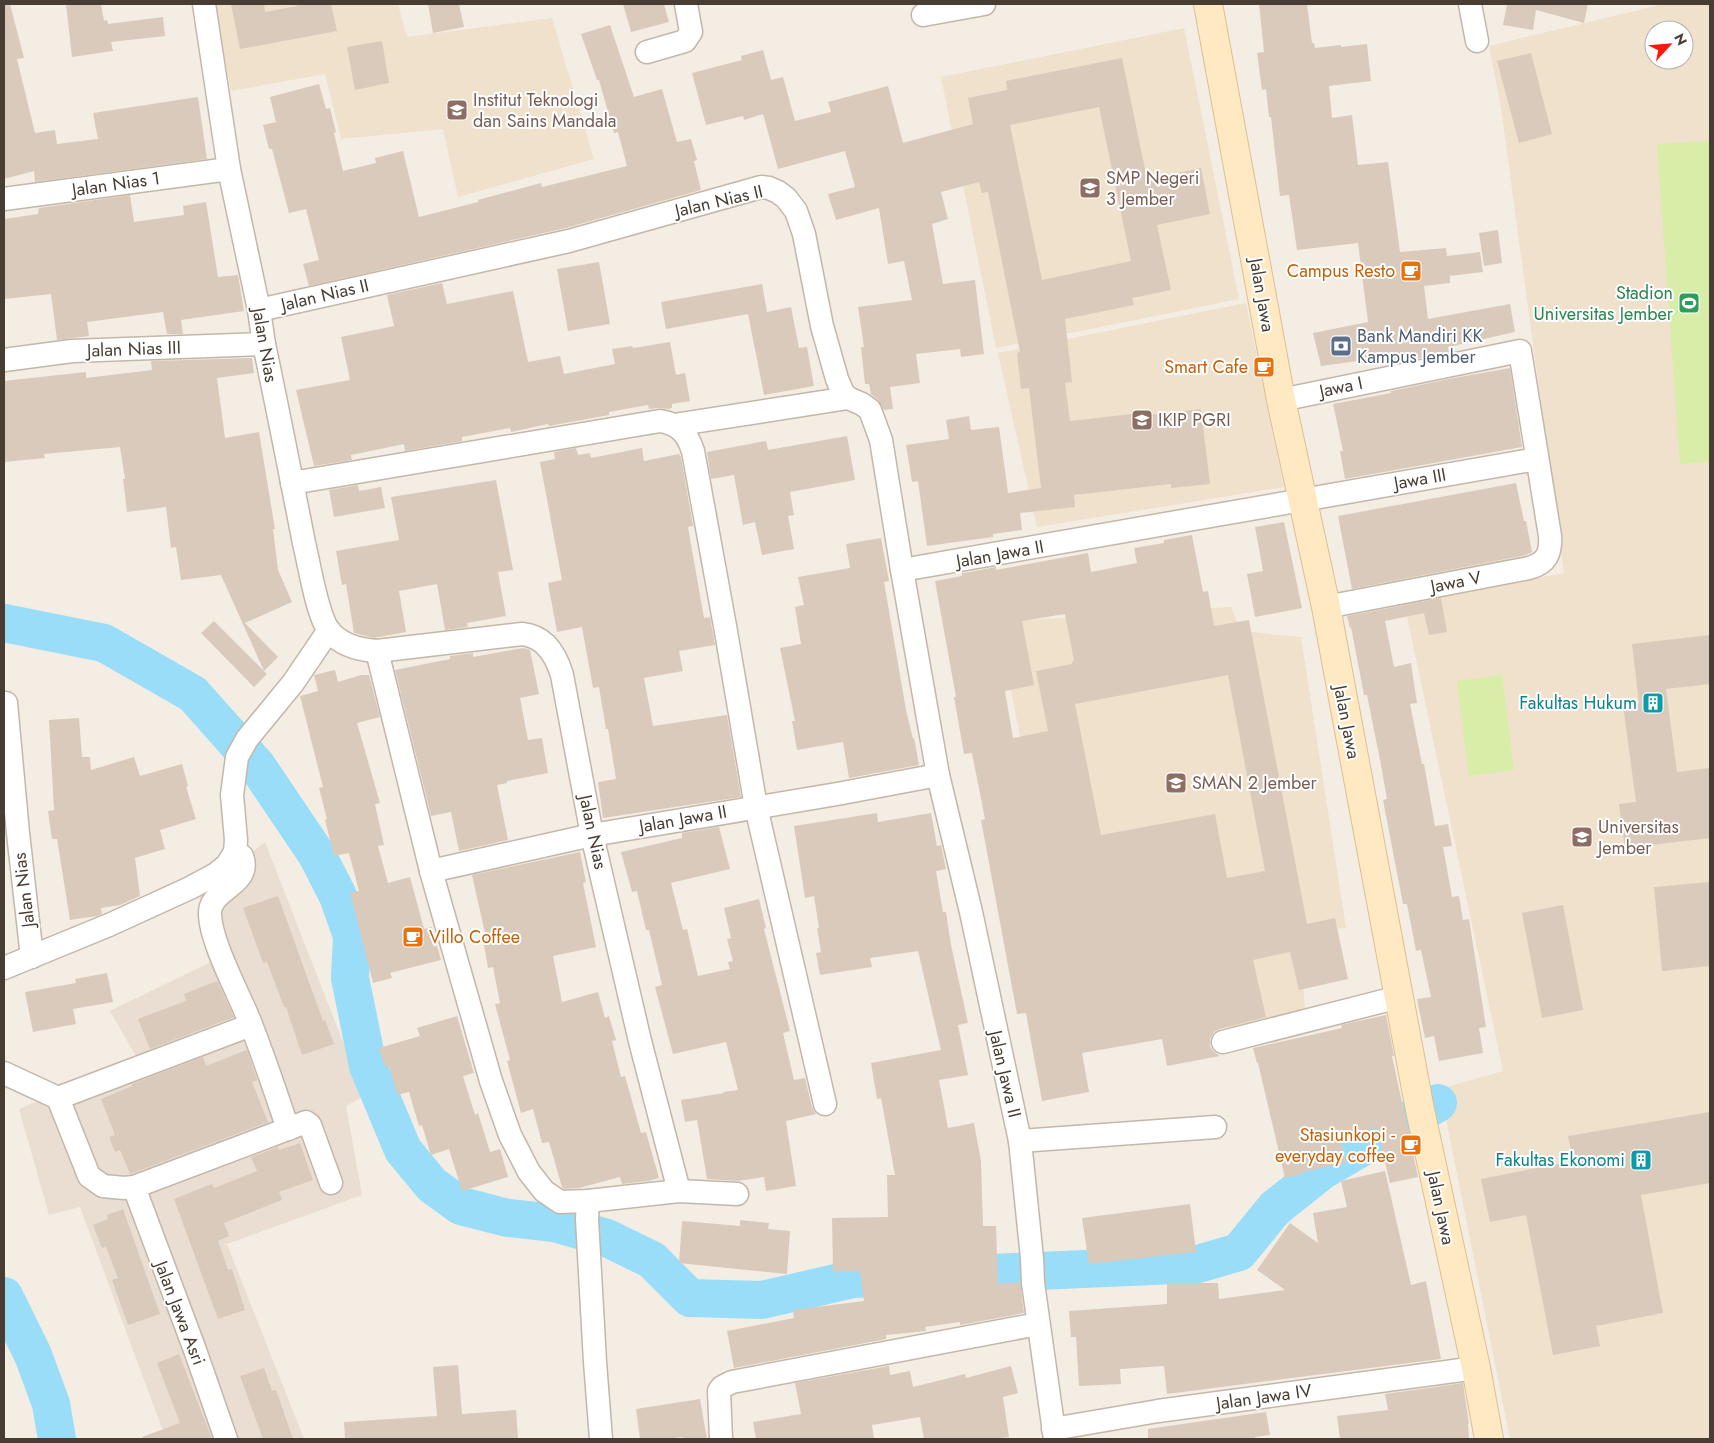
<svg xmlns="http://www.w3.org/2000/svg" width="1714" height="1443" font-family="Jost,sans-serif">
<rect width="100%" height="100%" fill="#f4ede4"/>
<polygon fill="#e9ded1" points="265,842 364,1096 346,1106 362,1195 227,1244 304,1439 166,1439 80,1207 49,1215 19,1109 137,1058 110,1011 219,958 199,895"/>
<g fill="#efe1cc" fill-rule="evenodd">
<polygon points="214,4 398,4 407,37 552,18 594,159 458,197 443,129 341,139 325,74 231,91"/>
<path d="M 1664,4 L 1710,4 L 1710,1439 L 1510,1439 L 1440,1089 L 1503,1071 L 1404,602 L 1564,573 L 1501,108 L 1489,46 ZM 1654,30 L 1684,30 L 1684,60 L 1654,60 Z"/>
<polygon points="1184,28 1239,299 996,348 941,77"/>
<polygon points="1246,303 1284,487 1037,527 998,353"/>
<polygon points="1231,607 1241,631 1301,637 1346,928 1299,931 1305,1011 1229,1030 1201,976 1070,997 998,622"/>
</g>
<g fill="#d7eda8">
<polygon points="1710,141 1710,462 1680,464 1657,144"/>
<polygon points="1502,675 1514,770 1469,776 1457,681"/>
</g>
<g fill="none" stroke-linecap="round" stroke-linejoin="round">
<g stroke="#99ddf8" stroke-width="38">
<polyline points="4,623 104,643 193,694 257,766 317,855 338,896 352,936 350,978 368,1066 403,1150 432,1185 461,1206 508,1218 554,1223 607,1238 652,1260 690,1298 762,1300 853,1279 1198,1264 1239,1252 1275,1208 1323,1170 1438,1103"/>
<polyline points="4,1296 33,1355 51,1404 57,1439"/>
</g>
</g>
<g fill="#dacabb" fill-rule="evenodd">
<polygon points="4,4 10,4 24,58 17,59 35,133 55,130 57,144 98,139 93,113 198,97 207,159 35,182 34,171 4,179"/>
<polygon points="66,4 101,4 104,21 107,20 108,24 163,17 165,36 111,42 113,51 72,57"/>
<polygon points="231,4 264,4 265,12 297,6 296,4 331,4 337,31 240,49"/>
<polygon points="428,4 459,4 464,27 433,33"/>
<polygon points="623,4 664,4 669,22 631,32"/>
<polygon points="1259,4 1307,4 1312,43 1314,43 1315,48 1341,45 1341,47 1367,44 1371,81 1329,86 1332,118 1352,115 1358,165 1388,162 1400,252 1446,248 1447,256 1480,252 1483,272 1450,276 1450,283 1424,286 1428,319 1510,304 1515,332 1448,347 1449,352 1386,365 1385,361 1381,362 1381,358 1321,366 1313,333 1368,322 1358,243 1297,250 1289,195 1280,196 1271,117 1269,117 1266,89 1262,90 1257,53 1264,52"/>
<polygon points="1507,4 1588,4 1584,23 1536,10 1533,30 1503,25"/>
<polygon points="610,25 634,97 662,89 677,142 691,139 697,160 694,161 701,190 566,228 309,286 303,264 319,260 306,209 289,213 272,149 269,149 263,125 276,122 270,97 319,84 326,109 330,108 336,132 334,133 343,171 376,163 375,158 403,151 419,217 478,202 478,200 541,183 542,187 627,166 618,132 614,133 599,80 597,80 581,34"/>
<polygon points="382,41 389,83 355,90 347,47"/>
<path d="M 763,50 L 771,80 L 783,77 L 795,121 L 831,112 L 828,102 L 888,86 L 903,143 L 973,124 L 968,98 L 1007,90 L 1006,81 L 1122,58 L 1147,179 L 1201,168 L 1210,214 L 1157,225 L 1171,290 L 1132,298 L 1134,305 L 1065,319 L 1072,382 L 1065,383 L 1070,421 L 1149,412 L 1149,415 L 1201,409 L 1210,484 L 1171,488 L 1171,484 L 1074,495 L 1075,507 L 1020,513 L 1022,530 L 993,534 L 993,537 L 927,546 L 918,481 L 912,482 L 906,445 L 949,439 L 946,420 L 969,416 L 971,430 L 999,427 L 1008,493 L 1041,488 L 1029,388 L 1021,389 L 1017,353 L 1020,352 L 988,192 L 982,193 L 979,182 L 941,192 L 948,219 L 932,224 L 943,284 L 975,280 L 984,354 L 961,357 L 960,349 L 916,354 L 920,383 L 890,387 L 893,409 L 884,410 L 878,400 L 871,394 L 869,384 L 865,384 L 861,347 L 864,347 L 858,307 L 912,300 L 904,261 L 888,264 L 879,208 L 836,220 L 828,194 L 855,187 L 845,151 L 778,169 L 763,114 L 744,120 L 743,116 L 706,125 L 692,73 L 742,60 L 741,56 ZM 1099,107 L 1131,261 L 1042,280 L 1010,125 Z"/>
<polygon points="1531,53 1552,134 1519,143 1497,61"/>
<polygon points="130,195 134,222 184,215 183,206 206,202 218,277 238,275 244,311 181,320 183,334 167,334 163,312 87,322 89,336 57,340 51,294 4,299 4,219 38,214 39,208"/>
<polygon points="1498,230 1502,263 1484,266 1479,233"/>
<polygon points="599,262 610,324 568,331 557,269"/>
<polygon points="442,283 447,304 513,291 528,362 560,356 564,374 615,364 612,349 632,346 633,348 670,342 676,375 685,373 690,401 672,404 672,408 668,409 658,408 649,409 648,405 609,412 609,415 549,426 548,424 511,432 510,428 462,437 462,441 405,451 404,444 351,455 352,460 314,466 296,390 350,380 341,337 394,326 387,295"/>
<polygon points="762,284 767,312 791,307 799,348 807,347 814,386 764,395 748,314 666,329 661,302"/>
<polygon points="252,358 254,373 217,378 225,438 259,432 275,529 273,529 278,570 292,602 245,623 278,657 264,671 221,575 181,580 176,547 171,548 166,507 127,512 123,479 125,479 120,447 44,454 45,458 4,462 4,381 86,372 86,378 152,370 151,361"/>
<polygon points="1510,368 1522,447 1345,479 1340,451 1343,451 1333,404 1391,393 1391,391 1454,378"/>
<polygon points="847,436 855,480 790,492 794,515 788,516 794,549 762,555 755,522 743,525 734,475 711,479 707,452 766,441 768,450"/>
<polygon points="576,448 578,455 590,453 591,458 642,448 644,461 679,454 681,457 693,526 688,527 704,618 710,617 715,645 679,651 683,671 644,678 653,726 727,715 741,797 603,818 598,782 616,779 608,729 606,729 599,687 593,688 582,627 557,632 548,583 562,580 540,462 555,459 554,452"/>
<polygon points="496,480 513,570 498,572 506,616 467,623 468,627 445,630 437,584 399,591 406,632 374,638 354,633 346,584 342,585 336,551 399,540 391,497"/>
<polygon points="1516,483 1524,521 1526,521 1532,552 1526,555 1352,589 1338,516"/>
<polygon points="358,485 359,491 381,487 385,508 334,517 329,490"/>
<polygon points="1284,522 1302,608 1255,617 1247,574 1263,571 1255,527"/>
<path d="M 1192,535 L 1203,592 L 1208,591 L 1214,626 L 1249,620 L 1307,924 L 1335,918 L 1348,979 L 1299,990 L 1290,952 L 1253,960 L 1266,1017 L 1220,1029 L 1214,1032 L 1210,1039 L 1210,1046 L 1213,1051 L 1220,1056 L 1167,1066 L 1162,1039 L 1082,1053 L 1089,1092 L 1042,1101 L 1026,1013 L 1017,1014 L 981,820 L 985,819 L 972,753 L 964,754 L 954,697 L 956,697 L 935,581 L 962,576 L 962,573 L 964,573 L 996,567 L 996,570 L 1088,553 L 1091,572 L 1137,563 L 1134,548 L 1164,543 L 1164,540 ZM 1065,614 L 1074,661 L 1072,662 L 1072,664 L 1036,671 L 1048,731 L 1013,738 L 1005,691 L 1034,685 L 1022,621 ZM 1228,675 L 1265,871 L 1227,878 L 1215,814 L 1101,835 L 1075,704 Z"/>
<polygon points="881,538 889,581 884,582 906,710 913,739 914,738 919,765 849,778 843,742 797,750 792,721 795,721 780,648 801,644 795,607 804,605 798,577 850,568 846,544"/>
<polygon points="1441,598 1447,632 1429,635 1424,613 1385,621 1394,667 1411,663 1417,703 1410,704 1422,764 1424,764 1435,826 1448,824 1452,846 1443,847 1452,897 1459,896 1463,920 1469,919 1486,1027 1479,1028 1483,1053 1439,1061 1434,1036 1425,1038 1417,999 1431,997 1421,950 1416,951 1407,904 1403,904 1383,800 1387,799 1381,765 1367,695 1364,695 1351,627 1350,628 1347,616"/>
<polygon points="214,621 267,674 254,687 201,633"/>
<polygon points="1710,635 1710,684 1666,689 1677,772 1710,768 1710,838 1625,848 1619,804 1636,802 1623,705 1639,703 1632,644"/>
<polygon points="523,648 530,650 539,694 520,698 528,740 542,738 548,773 507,781 507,783 497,785 508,840 459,851 451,812 431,816 395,670 450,659 450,656 473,653 473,657"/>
<polygon points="335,670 338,682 361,675 369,675 380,717 357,723 380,803 375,804 384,845 378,846 388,883 410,877 424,929 432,927 441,960 390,973 392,978 373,983 350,893 359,891 349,853 334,856 325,820 327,819 319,788 323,787 300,696 318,691 314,675"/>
<polygon points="79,718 82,757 90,757 91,770 134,757 140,776 182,764 188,786 186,787 196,819 160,830 165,849 135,858 140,896 120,905 101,908 102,914 97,916 70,920 57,839 52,839 48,811 54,810 49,720"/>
<polygon points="877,813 878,822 931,813 937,846 941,845 946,869 936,871 943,912 946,912 951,945 968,1023 958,1025 968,1075 939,1080 948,1128 974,1123 981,1161 983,1226 996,1226 998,1284 1020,1282 1024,1313 960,1325 960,1322 925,1327 926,1331 886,1335 886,1339 734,1368 727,1331 794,1318 793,1310 864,1301 860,1271 833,1271 832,1218 888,1217 887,1175 895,1175 881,1098 877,1099 871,1063 941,1050 918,951 870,958 872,967 820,975 816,953 821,952 817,928 819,928 814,896 805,898 794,826"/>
<polygon points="719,827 730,869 671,883 683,930 687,929 698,976 730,969 728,962 733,961 727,939 731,938 724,908 759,899 766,928 764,929 790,1031 783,1033 794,1080 805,1078 812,1107 816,1114 786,1121 796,1186 766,1191 764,1177 738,1181 707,1179 697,1120 685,1122 681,1100 724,1093 723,1092 738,1090 726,1042 673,1054 655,987 662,985 649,930 646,930 637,891 632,892 621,852 682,838 682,833"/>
<polygon points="580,852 586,882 583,883 596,947 553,956 562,1002 598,992 605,1018 609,1016 616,1040 612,1041 621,1077 625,1076 641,1133 646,1132 659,1178 648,1181 622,1184 620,1177 579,1188 564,1189 562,1187 549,1142 542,1143 533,1109 521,1113 507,1061 510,1060 495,1004 500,1003 493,967 488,968 482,934 485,933 472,875"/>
<polygon points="1710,882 1710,966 1662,971 1654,887"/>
<polygon points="278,896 323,1021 325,1020 334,1044 302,1055 286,1007 284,1007 267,962 263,963 243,908"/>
<polygon points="1563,905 1583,1010 1542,1018 1522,913"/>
<polygon points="107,973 113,1002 73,1009 76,1024 33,1032 25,992 76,983 75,979"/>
<polygon points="217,981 234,1017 150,1049 138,1019 186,1001 184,994"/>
<polygon points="1386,1015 1394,1056 1392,1056 1418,1177 1390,1183 1377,1128 1340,1137 1346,1163 1303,1172 1303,1174 1285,1178 1258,1063 1257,1063 1253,1048 1342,1028 1341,1025"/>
<polygon points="457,1016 474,1073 463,1076 475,1115 478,1113 490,1152 500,1149 508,1177 462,1191 449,1149 431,1155 422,1125 419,1126 409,1092 397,1095 389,1066 385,1067 379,1048 420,1036 417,1028"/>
<polygon points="247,1050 257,1080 252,1082 268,1122 130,1174 120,1150 115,1152 109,1137 115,1135 101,1099 132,1086 132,1084 203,1057 206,1066"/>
<polygon points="1710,1112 1710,1183 1641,1195 1663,1313 1596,1326 1600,1346 1553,1355 1526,1215 1490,1222 1481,1179 1573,1161 1568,1136"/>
<polygon points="300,1143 313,1180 279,1192 282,1200 224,1223 229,1236 218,1241 228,1270 232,1269 245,1310 218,1319 174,1199 212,1184 214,1188 257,1171 251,1157 278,1147 279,1150"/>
<polygon points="1385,1171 1411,1285 1426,1281 1441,1359 1167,1394 1164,1366 1120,1369 1121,1384 1079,1386 1076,1337 1071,1337 1069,1311 1167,1304 1167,1283 1218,1283 1219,1299 1285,1290 1257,1270 1290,1223 1318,1243 1313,1213 1347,1207 1341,1181"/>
<polygon points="1190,1204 1196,1252 1089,1264 1082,1218"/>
<polygon points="123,1209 160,1314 128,1325 112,1280 118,1278 106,1247 102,1248 93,1225 108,1219 107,1215"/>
<polygon points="740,1220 769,1223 768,1229 790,1231 787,1274 679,1263 682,1221 740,1226"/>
<polygon points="179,1354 212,1439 143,1439 142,1437 180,1423 157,1363"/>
<polygon points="458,1365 462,1414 516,1410 518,1439 345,1439 344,1422 437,1416 433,1367"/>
<polygon points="889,1366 890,1375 910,1371 913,1387 965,1374 966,1378 1011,1366 1018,1393 1003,1397 1009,1437 992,1439 924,1439 920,1417 872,1425 874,1439 756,1439 753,1422 801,1414 795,1383"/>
<polygon points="264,1368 272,1391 276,1390 293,1439 263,1439 240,1376"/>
<polygon points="1463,1383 1469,1424 1468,1424 1469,1439 1340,1439 1337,1416 1388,1410 1385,1394"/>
<polygon points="700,1399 707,1439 683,1439 683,1437 666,1439 640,1439 636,1409"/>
<polygon points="1266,1412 1270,1435 1255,1437 1256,1439 1148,1439 1148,1429"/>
</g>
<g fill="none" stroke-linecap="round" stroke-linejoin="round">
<g stroke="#c3b7a9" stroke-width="25">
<g id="street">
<path d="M 204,4 L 229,169 L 259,310 L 264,344 C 278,410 291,477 304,543 C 309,563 317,615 329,631 C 341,645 359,650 377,651 L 522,634 C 545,636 556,655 562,675 L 592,835 L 640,1041 L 679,1191"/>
<polyline points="1470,4 1477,41"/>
<polyline points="923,15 984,4"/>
<polyline points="647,52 685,41 691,32 686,4"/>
<polyline points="4,199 229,169"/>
<polyline points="259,310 569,241 761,187 769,188 778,192 786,198 796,211 804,234 822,326 837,379 843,393 848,398 862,404 870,410 881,440 902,570 938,775 971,912 1020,1141 1032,1258 1033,1283 1055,1439"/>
<polyline points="4,360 72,351 264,344"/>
<path d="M 1281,400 L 1520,351 L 1550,536 C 1551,553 1547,563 1529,568 L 1326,607"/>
<polyline points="674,425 848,398"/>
<path d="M 292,483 L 660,421 C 679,424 687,433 693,451 L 725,626 L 756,807 L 825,1104"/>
<path d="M 902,570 C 1114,534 1325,495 1537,459"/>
<polyline points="377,651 431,871 491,1081 510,1135 529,1172 544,1191 560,1202 588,1201 679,1191 737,1194"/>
<polyline points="6,703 18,833 32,957"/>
<path d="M 235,852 L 242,856 C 253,886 208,888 210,915 C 211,943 239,994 250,1022 C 264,1057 276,1093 288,1129"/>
<polyline points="431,871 592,835 837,794 938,775"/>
<polyline points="4,968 109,925 190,888 216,874 227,865 235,852 236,840 232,795 237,757 247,739 293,683 329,630"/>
<polyline points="251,1025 58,1098 89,1176 103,1186 124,1188 134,1187 306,1122 310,1125 331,1183"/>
<polyline points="1223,1042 1399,997"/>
<polyline points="4,1073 58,1098"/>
<polyline points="1020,1141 1215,1127"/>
<polyline points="134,1187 195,1350 226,1439"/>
<polyline points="588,1201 587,1219 595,1362 601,1439"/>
<polyline points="1053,1429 1158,1411 1476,1368"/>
<polyline points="721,1439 719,1391 722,1387 732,1382 1038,1324"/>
</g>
</g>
<g stroke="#dcbf90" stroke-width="30">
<polyline id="secondary" points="1208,4 1281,400 1326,607 1420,1110 1476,1368 1489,1439"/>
</g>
<use href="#street" stroke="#fff" stroke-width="22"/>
<use href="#secondary" stroke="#ffe9c3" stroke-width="28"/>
</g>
<defs>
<g id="university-square" transform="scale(1.125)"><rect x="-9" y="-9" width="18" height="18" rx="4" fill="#8d6e63" stroke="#fff"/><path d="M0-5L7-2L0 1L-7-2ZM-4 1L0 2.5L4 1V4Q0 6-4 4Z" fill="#fff"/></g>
<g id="school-square" transform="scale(1.125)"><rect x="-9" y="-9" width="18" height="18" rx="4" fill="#8d6e63" stroke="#fff"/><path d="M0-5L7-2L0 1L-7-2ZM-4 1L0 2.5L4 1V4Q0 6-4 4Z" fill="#fff"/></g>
<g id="cafe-square" transform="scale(1.125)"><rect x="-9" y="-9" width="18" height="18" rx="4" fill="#e8710a" stroke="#fff"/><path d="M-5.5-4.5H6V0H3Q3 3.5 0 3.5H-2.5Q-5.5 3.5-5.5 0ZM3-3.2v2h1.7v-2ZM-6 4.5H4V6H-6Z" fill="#fff"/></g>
<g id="stadium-square" transform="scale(1.125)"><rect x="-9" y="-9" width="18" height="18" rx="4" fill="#2e9e5b" stroke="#fff"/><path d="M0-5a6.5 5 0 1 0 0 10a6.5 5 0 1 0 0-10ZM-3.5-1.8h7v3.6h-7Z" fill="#fff"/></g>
<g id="bank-square" transform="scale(1.125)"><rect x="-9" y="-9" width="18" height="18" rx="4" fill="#5c6f8a" stroke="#fff"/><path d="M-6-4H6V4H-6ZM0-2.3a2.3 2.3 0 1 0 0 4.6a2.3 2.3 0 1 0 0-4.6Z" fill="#fff"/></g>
<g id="building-square" transform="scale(1.125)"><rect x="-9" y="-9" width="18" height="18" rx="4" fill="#0f9aa8" stroke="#fff"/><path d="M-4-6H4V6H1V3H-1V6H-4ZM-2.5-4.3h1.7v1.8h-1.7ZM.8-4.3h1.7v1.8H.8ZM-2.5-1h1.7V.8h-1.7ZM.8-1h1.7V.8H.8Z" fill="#fff"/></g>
</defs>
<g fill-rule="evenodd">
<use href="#university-square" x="457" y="110"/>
<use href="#school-square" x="1090" y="188"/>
<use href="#cafe-square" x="1411" y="271"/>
<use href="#stadium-square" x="1689" y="303"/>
<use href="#bank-square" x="1341" y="346"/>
<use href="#cafe-square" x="1264" y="367"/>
<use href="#school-square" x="1142" y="420"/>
<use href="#building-square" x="1653" y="703"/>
<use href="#school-square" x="1176" y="783"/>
<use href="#university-square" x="1582" y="837"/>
<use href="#cafe-square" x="413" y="937"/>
<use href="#cafe-square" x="1411" y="1145"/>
<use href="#building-square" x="1641" y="1160"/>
</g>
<g text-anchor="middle" stroke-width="4" stroke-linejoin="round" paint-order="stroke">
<g font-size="18" fill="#785e54" stroke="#fff" text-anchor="start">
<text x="473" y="106">Institut Teknologi<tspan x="473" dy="21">dan Sains Mandala</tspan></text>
<text x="1106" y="184">SMP Negeri<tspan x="1106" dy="21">3 Jember</tspan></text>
<text x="1158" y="426">IKIP PGRI</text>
<text x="1192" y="789">SMAN 2 Jember</text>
<text x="1598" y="833">Universitas<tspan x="1598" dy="21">Jember</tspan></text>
</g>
<g font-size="18" fill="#473d33" stroke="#fff">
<text transform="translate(116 184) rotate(-8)" y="6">Jalan Nias 1</text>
<text transform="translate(719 201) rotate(-13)" y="6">Jalan Nias II</text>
<text transform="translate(325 295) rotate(-13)" y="6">Jalan Nias II</text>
<text transform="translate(1262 295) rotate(80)" y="6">Jalan Jawa</text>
<text transform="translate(265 345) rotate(80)" y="6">Jalan Nias</text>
<text transform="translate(134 349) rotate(-2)" y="6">Jalan Nias III</text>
<text transform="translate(1341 387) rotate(-12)" y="6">Jawa I</text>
<text transform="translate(1420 479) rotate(-10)" y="6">Jawa III</text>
<text transform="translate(1000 554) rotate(-10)" y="6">Jalan Jawa II</text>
<text transform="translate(1456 582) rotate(-11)" y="6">Jawa V</text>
<text transform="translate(1347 722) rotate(79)" y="6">Jalan Jawa</text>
<text transform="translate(683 819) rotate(-10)" y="6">Jalan Jawa II</text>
<text transform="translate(593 832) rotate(78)" y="6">Jalan Nias</text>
<text transform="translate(24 890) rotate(-97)" y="6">Jalan Nias</text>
<text transform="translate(1005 1074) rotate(77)" y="6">Jalan Jawa II</text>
<text transform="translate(1441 1208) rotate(78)" y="6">Jalan Jawa</text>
<text transform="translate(180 1313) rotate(69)" y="6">Jalan Jawa Asri</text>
<text transform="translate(1264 1397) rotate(-8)" y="6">Jalan Jawa IV</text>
</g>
<g font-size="18" fill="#c56008" stroke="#fff" text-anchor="end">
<text x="1395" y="277">Campus Resto</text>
<text x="1248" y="373">Smart Cafe</text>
<text x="429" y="943" text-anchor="start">Villo Coffee</text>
<text x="1395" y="1141">Stasiunkopi -<tspan x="1395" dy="21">everyday coffee</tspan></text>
</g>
<g font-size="18" fill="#27864d" stroke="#fff" text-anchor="end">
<text x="1673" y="299">Stadion<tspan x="1673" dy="21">Universitas Jember</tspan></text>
</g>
<g font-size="18" fill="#4e5e75" stroke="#fff" text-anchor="start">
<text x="1357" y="342">Bank Mandiri KK<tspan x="1357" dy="21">Kampus Jember</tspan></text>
</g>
<g font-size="18" fill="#0d838f" stroke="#fff" text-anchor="end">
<text x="1637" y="709">Fakultas Hukum</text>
<text x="1625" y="1166">Fakultas Ekonomi</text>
</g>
</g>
<rect width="1714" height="1443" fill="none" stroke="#473d33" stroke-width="10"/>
<g transform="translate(1669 45) rotate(64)"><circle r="24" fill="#ffffff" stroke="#b5b1ad"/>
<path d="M0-4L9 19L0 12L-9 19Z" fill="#ff1610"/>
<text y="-8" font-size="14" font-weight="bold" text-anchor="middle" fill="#473d33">N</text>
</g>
</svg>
